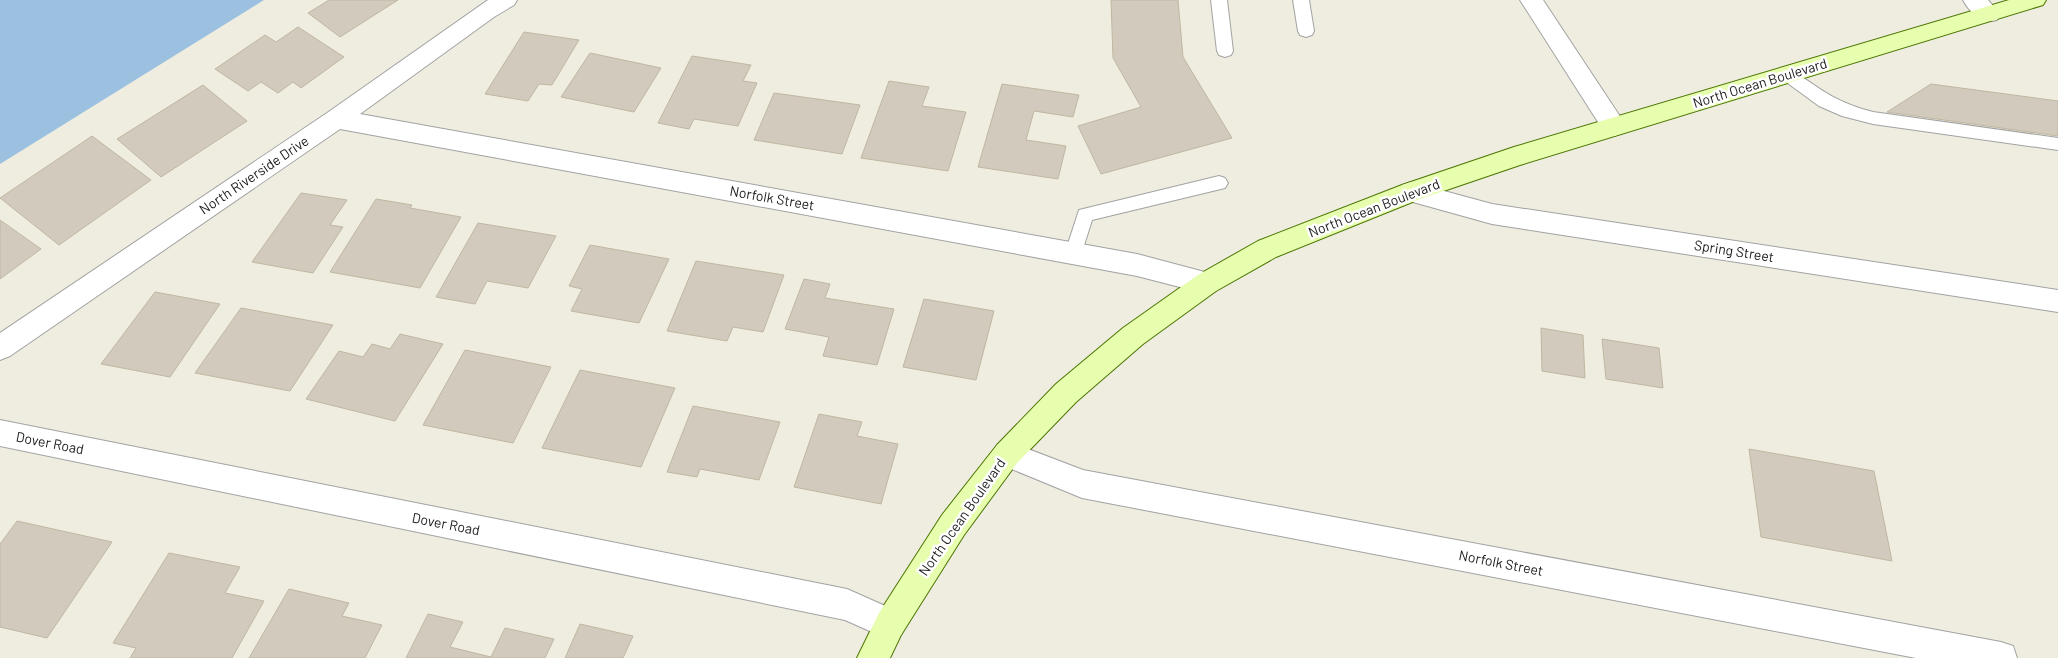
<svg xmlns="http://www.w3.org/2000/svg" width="2058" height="658" font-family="Barlow,sans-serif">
<rect width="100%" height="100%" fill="#eeede0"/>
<polygon fill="#9cc0df" points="0,0 264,0 0,164"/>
<g fill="#d1cabd" stroke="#c0b7a1">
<polygon points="329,0 398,0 340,37 308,13"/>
<polygon points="1111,0 1178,0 1183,57 1232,138 1101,174 1078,126 1141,107 1113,58"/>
<polygon points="298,27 344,57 301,88 293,82 278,93 261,82 248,91 215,69 265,35 276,42"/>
<polygon points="524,32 579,40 552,85 539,84 528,101 485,94"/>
<polygon points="590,53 661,68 634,112 561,97"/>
<polygon points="692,56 751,65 743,81 757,83 738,126 694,119 689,129 658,123"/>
<polygon points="889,81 929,87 922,106 966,112 948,171 861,158"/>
<polygon points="1002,84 1079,95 1073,117 1034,111 1026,140 1066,146 1058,179 978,167"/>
<polygon points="1931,84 2058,101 2058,136 1887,112"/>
<polygon points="203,85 247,121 161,177 117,139"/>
<polygon points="774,93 860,105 842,154 754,140"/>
<polygon points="92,136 151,180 59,245 0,198"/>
<polygon points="301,193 347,200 330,225 343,227 313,273 252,262"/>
<polygon points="376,199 412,205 410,208 461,217 420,288 330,272"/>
<polygon points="0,220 41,249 0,279"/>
<polygon points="478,223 556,236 528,288 487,281 475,304 436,297"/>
<polygon points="590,245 669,259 639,323 571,311 582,289 569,286"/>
<polygon points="696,261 784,275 763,332 733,327 727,341 667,331"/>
<polygon points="804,279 830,284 825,298 894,309 877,365 823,356 829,337 785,329"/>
<polygon points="155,292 220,304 170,377 101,364"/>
<polygon points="924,299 994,311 976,380 903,367"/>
<polygon points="241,308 333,325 290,391 195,373"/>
<polygon points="1541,328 1583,335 1585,378 1542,371"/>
<polygon points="400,334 443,344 395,421 306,399 339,351 363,357 372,344 390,349"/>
<polygon points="1602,339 1659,348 1663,388 1606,379"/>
<polygon points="465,350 551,367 513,443 423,425"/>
<polygon points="580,370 675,388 641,467 542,448"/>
<polygon points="693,406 780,422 759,480 700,469 697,477 667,472"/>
<polygon points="819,414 862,422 857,436 898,444 881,504 794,487"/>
<polygon points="1749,449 1874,471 1892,561 1761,537"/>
<polygon points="17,521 112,542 47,638 0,627 0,544"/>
<polygon points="169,553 240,567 225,593 264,601 232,658 130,658 136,648 113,643"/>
<polygon points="289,589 349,603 342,616 382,625 365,658 249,658"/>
<polygon points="428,614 463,622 450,647 491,657 505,628 554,639 545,658 406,658"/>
<polygon points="580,624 633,636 623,658 565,658"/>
</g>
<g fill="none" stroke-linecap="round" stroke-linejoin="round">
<g stroke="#a2a2a2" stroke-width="2">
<g id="service">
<polygon points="1211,0 1227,0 1233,51 1231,55 1225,57 1219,55 1217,51"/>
<polygon points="1293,0 1309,0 1314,31 1312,35 1306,37 1300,35 1298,31"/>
<path d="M 1788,69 L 1794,71 C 1822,91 1838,103 1873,112 L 2058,138 L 2058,150 L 1873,124 L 1842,116 L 1819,106 L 1782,79 L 1780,75 L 1782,71 Z"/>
<polygon points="1219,176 1225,178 1228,183 1225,188 1092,220 1080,258 1074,260 1068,258 1065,253 1079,210"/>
</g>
</g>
<g stroke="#a2a2a2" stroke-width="2">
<g id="minor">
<polygon points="488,0 517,0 514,5 494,17 360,114 1137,254 1216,275 1220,283 1216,291 1207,294 1137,276 340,129 10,356 0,360 0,333 327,113"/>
<polygon points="1520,0 1543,0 1623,121 1626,127 1623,133 1614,136 1605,133"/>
<path d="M 1963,0 L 1988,0 L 2000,14 L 1997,20 C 1982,24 1970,13 1963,0 Z"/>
<polygon points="1411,182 1492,204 2058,290 2058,312 1492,224 1402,199 1398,192 1402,185"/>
<polygon points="0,420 847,589 901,613 906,624 901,635 890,640 845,620 0,446"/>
<polygon points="1007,441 1083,470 2001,642 2013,646 2017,658 1916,658 1082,498 997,463 992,454 997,445"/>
</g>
</g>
<g stroke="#4b7500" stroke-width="2">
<polygon id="secondary" points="2009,0 2046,0 2043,5 1520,165 1420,199 1276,257 1216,291 1143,344 1076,402 1017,463 964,535 901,635 890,658 857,658 879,613 942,515 997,445 1056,384 1123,328 1198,275 1258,241 1402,185 1514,147"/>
</g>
<use href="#service" fill="#fff" fill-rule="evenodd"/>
<use href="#minor" fill="#fff" fill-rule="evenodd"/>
<use href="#secondary" fill="#e6feae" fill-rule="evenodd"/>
</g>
<g text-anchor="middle" stroke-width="5" stroke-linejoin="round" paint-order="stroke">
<g font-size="14" fill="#1b1b1b" stroke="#fff">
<text transform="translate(1760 83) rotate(-17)" y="5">North Ocean Boulevard</text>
<text transform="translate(254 175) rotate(-34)" y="5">North Riverside Drive</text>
<text transform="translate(772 198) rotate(10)" y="5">Norfolk Street</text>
<text transform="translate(1374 208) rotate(-21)" y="5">North Ocean Boulevard</text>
<text transform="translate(1734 251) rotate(9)" y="5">Spring Street</text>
<text transform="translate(50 443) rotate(11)" y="5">Dover Road</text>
<text transform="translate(962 517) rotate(-55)" y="5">North Ocean Boulevard</text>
<text transform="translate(446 524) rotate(11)" y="5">Dover Road</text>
<text transform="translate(1501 563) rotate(11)" y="5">Norfolk Street</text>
</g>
</g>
</svg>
